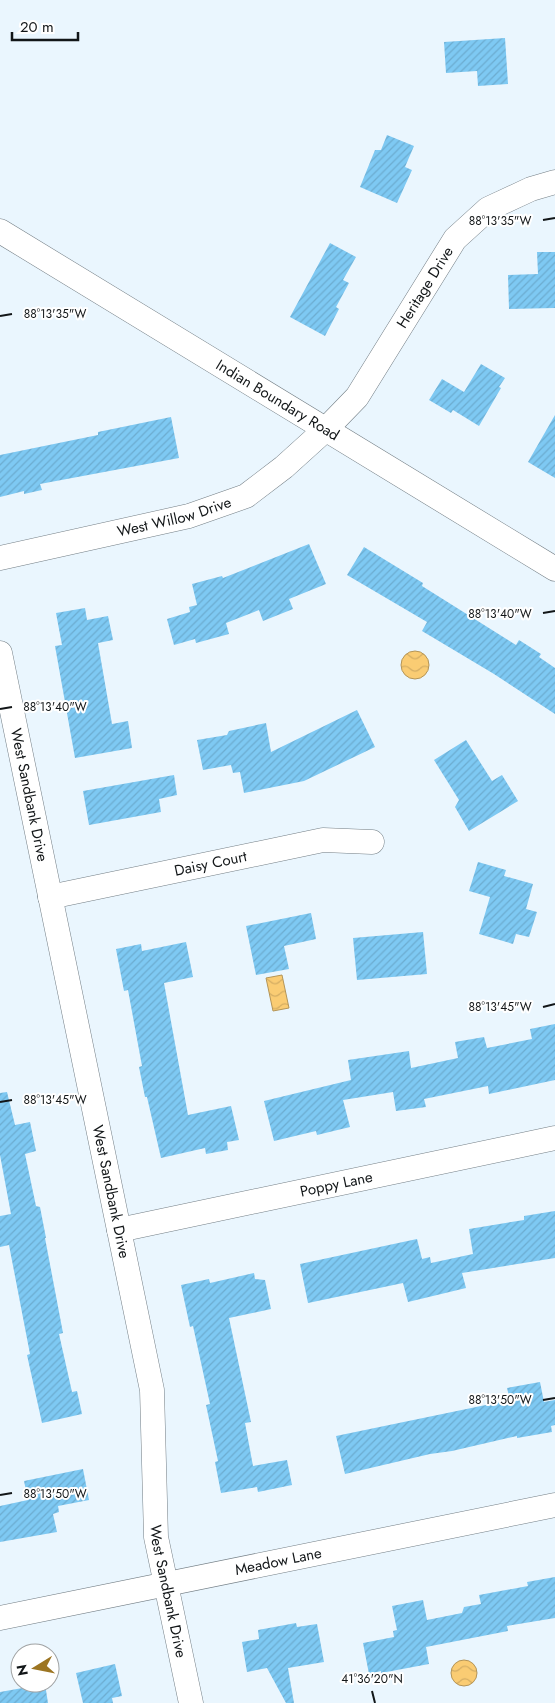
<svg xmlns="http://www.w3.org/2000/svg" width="555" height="1703" font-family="Jost,sans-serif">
<defs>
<pattern id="water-waves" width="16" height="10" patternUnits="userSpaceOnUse" patternTransform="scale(1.25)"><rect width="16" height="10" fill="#facc73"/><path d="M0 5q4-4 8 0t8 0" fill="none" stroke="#d5ae63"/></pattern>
<pattern id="building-hatch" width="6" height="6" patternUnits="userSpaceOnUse" patternTransform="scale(1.25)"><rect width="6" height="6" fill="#7ec9f3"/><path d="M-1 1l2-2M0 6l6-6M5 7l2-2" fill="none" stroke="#6cacd0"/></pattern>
</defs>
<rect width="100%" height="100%" fill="#eaf6fe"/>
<g fill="url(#water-waves)" stroke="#b49558">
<circle cx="415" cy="665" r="14"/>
<polygon points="282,975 289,1008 273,1011 266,978"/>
<circle cx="464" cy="1673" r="13"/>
</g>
<g fill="url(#building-hatch)">
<polygon points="505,38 508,84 478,86 477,71 446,73 444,42"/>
<polygon points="387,135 414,146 405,167 412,170 397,203 360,187 375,150 381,150"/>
<polygon points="330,243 356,257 343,280 349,283 336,307 339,309 325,336 290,317"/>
<polygon points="537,252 555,252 555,308 509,309 508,275 538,274"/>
<polygon points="481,364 505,378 499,387 501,388 479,426 453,410 451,413 429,400 442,379 464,392"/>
<polygon points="555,415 555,478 528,462"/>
<polygon points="171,417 179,458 40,484 42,490 24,494 24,491 0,497 0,455 98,435 98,432"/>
<polygon points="309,544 326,584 289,599 293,609 263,621 259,610 226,623 229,634 196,643 195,639 174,645 167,619 190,612 189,607 197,605 192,584 222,576 223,578"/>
<polygon points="364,547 423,583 422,586 516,645 519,640 541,654 539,657 555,668 555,714 494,674 422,631 427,622 347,575"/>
<polygon points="85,608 87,620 108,616 113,640 98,643 112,724 128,721 132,748 75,758 55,646 62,645 56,613"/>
<polygon points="357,710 375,747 304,781 244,793 240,772 233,773 231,765 203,770 197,740 227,735 229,731 266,723 271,752"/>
<polygon points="466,740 492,781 502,775 518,801 469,831 455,807 459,800 434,760"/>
<polygon points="174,775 177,795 159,799 161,812 89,825 83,791"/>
<polygon points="478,862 506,870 504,876 533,884 526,909 537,912 529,937 516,934 513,944 479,934 490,897 469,891"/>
<polygon points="311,913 316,939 284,946 289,969 256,975 246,926"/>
<polygon points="423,932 427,974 357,980 353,938"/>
<polygon points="186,942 193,977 164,983 188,1115 231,1106 239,1140 227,1142 228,1150 206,1154 205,1148 161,1158 147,1097 145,1097 139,1067 142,1066 128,990 124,991 116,949 141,944 142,951"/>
<polygon points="555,1024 555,1080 489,1094 488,1086 424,1099 426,1107 396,1111 393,1092 343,1100 350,1127 317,1135 316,1131 274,1141 264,1101 351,1080 348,1060 409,1051 411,1068 458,1058 455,1042 484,1037 487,1048 532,1039 530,1029"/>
<polygon points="7,1092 15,1125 30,1122 36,1151 25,1154 36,1206 40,1207 46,1238 45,1238 63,1333 59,1334 72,1392 77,1391 82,1414 42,1423 27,1355 30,1354 9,1245 0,1247 0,1216 11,1214 0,1155 0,1093"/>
<polygon points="555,1211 555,1258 462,1273 466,1288 408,1302 403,1283 308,1303 300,1264 417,1239 422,1259 430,1257 431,1263 473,1254 469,1229 524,1220 524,1216"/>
<polygon points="254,1273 255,1279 265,1280 271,1309 229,1318 251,1422 245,1423 253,1466 287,1460 292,1485 258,1492 257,1487 221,1493 215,1462 218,1461 206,1405 210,1404 193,1326 190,1327 181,1285 209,1279 210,1283"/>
<polygon points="540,1382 544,1402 555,1400 555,1425 551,1426 552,1432 517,1438 517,1436 452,1451 430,1454 345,1474 336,1436 510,1400 507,1388"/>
<polygon points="83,1469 89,1500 58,1506 59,1512 53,1514 57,1532 0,1542 0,1506 28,1500 24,1481"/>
<polygon points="555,1577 555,1618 507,1626 508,1631 426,1647 429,1664 381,1673 381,1671 369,1674 363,1643 394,1637 393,1631 397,1630 392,1606 423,1600 427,1620 462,1613 464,1607 481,1604 479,1595 528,1586 527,1582"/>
<polygon points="296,1623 297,1627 317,1624 324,1662 288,1668 294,1703 286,1703 267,1668 247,1672 242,1642 259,1639 258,1630"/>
<polygon points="115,1664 122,1696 112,1698 113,1703 83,1703 76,1673"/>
<polygon points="45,1684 48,1703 0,1703 0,1692"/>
</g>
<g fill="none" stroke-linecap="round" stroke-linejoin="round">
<g stroke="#737e85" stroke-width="25">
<g id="minor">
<path id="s1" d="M 0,231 L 555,569"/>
<path id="s2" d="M 0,558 L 189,516 L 246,496 L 284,467 L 326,429 L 357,397 L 455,239 L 488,209 L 531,189 L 555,182"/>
<path id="s3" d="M 0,653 L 152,1390 L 156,1537 L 191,1703"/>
<path id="s4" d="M 50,897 L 323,840 L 372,842"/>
<path id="s5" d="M 119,1230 L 555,1138"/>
<path id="s6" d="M 0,1618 L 555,1505"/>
</g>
</g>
<use href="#minor" stroke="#fff" stroke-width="24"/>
</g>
<path fill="none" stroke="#121618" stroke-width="2" d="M 543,220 L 555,218M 0,316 L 12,314M 543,613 L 555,611M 0,709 L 12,707M 543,1007 L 555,1004M 0,1102 L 12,1100M 543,1400 L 555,1398M 0,1495 L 12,1493M 372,1691 L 375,1703"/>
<g text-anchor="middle" stroke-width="4" stroke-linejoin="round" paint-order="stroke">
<g font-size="15" fill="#121618" stroke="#fff">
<text dy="5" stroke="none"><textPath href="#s2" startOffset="532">Heritage Drive</textPath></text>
<text dy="5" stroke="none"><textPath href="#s1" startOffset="325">Indian Boundary Road</textPath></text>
<text dy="5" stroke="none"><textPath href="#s2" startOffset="179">West Willow Drive</textPath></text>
<text dy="5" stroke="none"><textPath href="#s3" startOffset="145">West Sandbank Drive</textPath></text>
<text dy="5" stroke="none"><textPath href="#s4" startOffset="164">Daisy Court</textPath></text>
<text dy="5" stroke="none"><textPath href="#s5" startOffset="222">Poppy Lane</textPath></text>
<text dy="5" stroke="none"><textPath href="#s3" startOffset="550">West Sandbank Drive</textPath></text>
<text dy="5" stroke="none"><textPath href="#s6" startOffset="284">Meadow Lane</textPath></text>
<text dy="5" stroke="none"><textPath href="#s3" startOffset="955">West Sandbank Drive</textPath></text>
</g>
</g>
<g font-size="12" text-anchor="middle" fill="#121618" stroke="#fff" stroke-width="4" stroke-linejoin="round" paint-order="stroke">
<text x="500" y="225">88°13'35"W</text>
<text x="55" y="318">88°13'35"W</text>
<text x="500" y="618">88°13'40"W</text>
<text x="55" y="711">88°13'40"W</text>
<text x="500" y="1011">88°13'45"W</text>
<text x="55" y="1104">88°13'45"W</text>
<text x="500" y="1404">88°13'50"W</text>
<text x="55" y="1498">88°13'50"W</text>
<text x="372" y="1683">41°36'20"N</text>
</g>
<g transform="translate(35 1668) rotate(260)"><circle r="24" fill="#ffffff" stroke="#a0a2a3"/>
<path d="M0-4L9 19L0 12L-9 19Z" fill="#9c7522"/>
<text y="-8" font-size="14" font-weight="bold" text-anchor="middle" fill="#121618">N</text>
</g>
<path d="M12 32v8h66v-8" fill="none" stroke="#121618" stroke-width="2.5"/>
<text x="20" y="32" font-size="15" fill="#121618" stroke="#ffffff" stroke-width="4" paint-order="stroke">20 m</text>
</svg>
